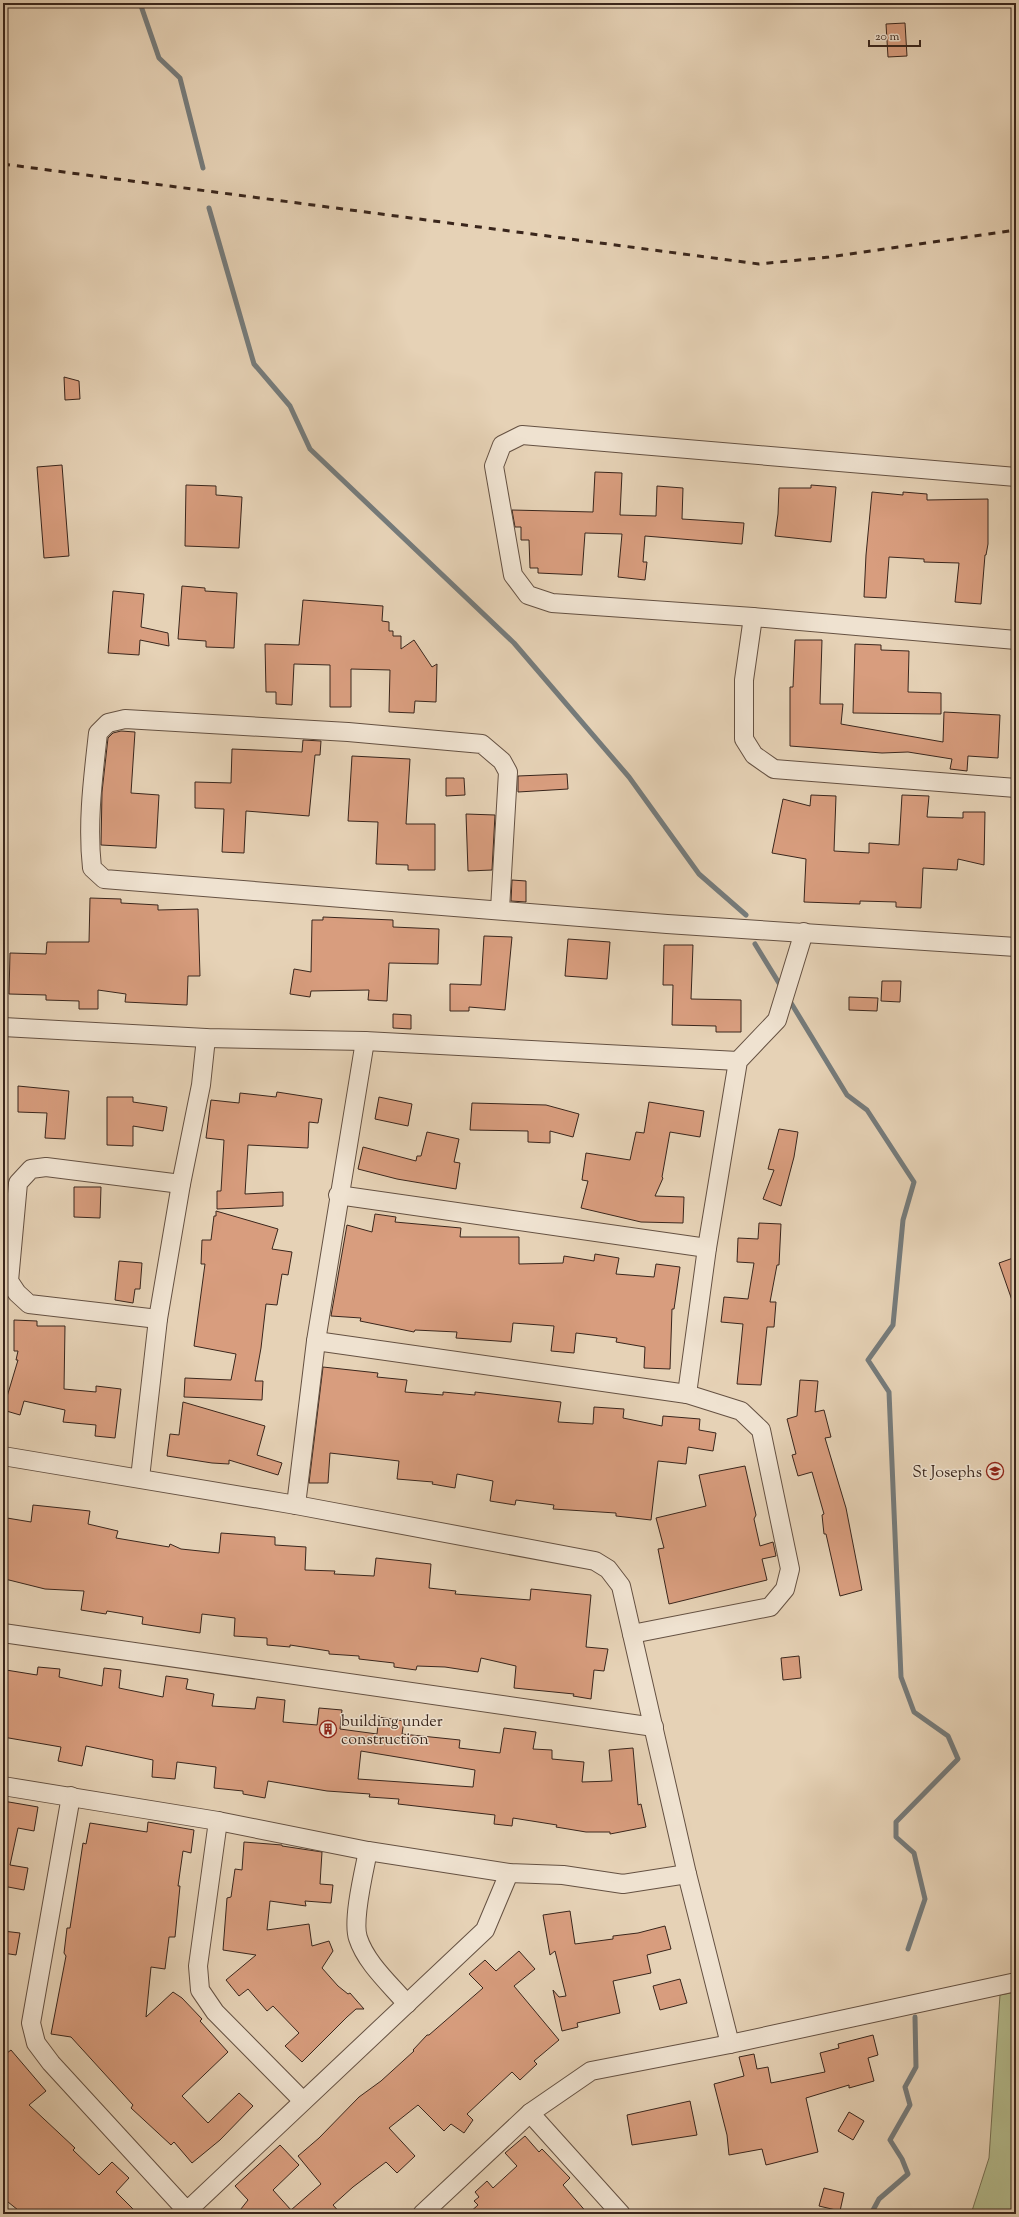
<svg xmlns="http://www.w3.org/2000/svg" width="1019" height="2217" font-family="'Sorts Mill Goudy',serif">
<rect width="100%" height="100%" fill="#e6d2b6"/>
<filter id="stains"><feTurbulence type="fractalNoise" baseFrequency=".005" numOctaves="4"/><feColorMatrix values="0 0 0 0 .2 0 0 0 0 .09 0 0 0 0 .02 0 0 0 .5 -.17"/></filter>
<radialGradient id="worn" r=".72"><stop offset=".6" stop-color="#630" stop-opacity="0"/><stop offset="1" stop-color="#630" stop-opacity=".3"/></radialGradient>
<polygon fill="#b4bc8e" stroke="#777155" points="1016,1992 1016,2214 971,2214 989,2158 1000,1995"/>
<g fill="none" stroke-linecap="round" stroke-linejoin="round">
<g stroke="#757b7b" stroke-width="5">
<polyline points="140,3 159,58 180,78 203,168"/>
<polyline points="209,208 254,364 290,406 310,449 514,643 629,777 699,874 746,915"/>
<polyline points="755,944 782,988"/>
<polyline points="788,998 847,1095 867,1110 914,1182 903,1220 893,1325 868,1360 889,1392 901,1677 914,1712 948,1736 958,1759 896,1822 896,1837 914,1853 925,1899 908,1949"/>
<polyline points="871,2214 879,2199 908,2174 902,2159 890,2140 910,2105 905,2087 916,2067 915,2017"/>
</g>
</g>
<g fill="#d89d7e" stroke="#3a261c" fill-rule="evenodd">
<polygon points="905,23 907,56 888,57 886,24"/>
<polygon points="64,377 79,381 80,399 65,400"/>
<polygon points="62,465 69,556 44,558 37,467"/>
<polygon points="595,472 622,473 620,515 656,516 657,486 683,488 682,519 744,523 742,544 645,536 643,562 647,562 645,580 618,577 622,534 585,533 582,575 538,573 538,568 530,568 529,540 521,540 521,527 515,527 512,510 593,512"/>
<polygon points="186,485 216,486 216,495 242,497 239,548 185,546"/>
<polygon points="811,485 836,487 831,542 775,536 778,514 779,488 811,488"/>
<polygon points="872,492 903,495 903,492 927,494 927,500 988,499 988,544 986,555 985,555 981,604 955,602 959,563 924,562 924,559 889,557 886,598 864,597 866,555"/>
<polygon points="182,586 205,588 205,591 237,593 234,648 206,647 206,641 178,639"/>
<polygon points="113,591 144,594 141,627 168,633 169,646 140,640 139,655 108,653"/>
<polygon points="303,600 383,606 382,621 389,622 389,631 393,631 393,636 401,636 401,649 414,640 432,667 437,664 436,702 415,701 414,713 389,712 390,670 351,669 351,707 330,707 330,665 294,664 292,705 276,704 276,692 266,692 265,644 299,645"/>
<polygon points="795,640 822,640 820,704 843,704 841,724 943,742 944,712 1000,715 998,758 968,756 967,771 950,769 952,759 908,752 882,753 790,746 790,687 793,687"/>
<polygon points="855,644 881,645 881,650 909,651 908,692 941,693 941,714 853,713"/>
<polygon points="121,731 135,732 131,793 159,795 156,848 101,845 102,792 108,738 113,733"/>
<polygon points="303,740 321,741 320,755 315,755 309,816 246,811 244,853 222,852 224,809 195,808 195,782 231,783 232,749 302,752"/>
<polygon points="352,756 410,759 406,824 435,824 435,870 408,870 408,865 376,864 378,822 348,821"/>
<polygon points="567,774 568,789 518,792 518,776"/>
<polygon points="446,778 464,778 465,795 446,796"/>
<polygon points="811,795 836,796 834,851 869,853 869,843 899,845 902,795 929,796 927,817 963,818 963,812 985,812 984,865 958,859 957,870 923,868 921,908 896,907 896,902 860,901 860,904 804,902 806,859 772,853 783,799 810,806"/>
<polygon points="466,814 495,815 492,870 468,871"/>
<polygon points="512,880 526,881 526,902 511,901"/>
<polygon points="90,898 121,899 121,903 158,905 158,910 198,909 200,976 188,976 187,1005 125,1002 126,994 98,990 98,1009 79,1009 79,1001 46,1000 46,995 9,994 10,953 46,954 47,942 89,942"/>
<polygon points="323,917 393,920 393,927 439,929 438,964 389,963 387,1001 368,1000 369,990 311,991 310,997 290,994 294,969 311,972 312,920 323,920"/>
<polygon points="484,936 512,937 505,1010 469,1007 469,1011 450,1011 450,984 481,985"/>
<polygon points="568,939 610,942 607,979 565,976"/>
<polygon points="664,945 693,945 691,999 741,1000 741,1032 716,1032 716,1026 672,1025 673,985 663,985"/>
<polygon points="882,981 901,981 900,1002 881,1001"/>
<polygon points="849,997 878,998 877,1011 849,1010"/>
<polygon points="393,1014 411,1015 411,1029 393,1028"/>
<polygon points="18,1086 69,1091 65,1139 45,1138 47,1113 18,1112"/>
<polygon points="277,1092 322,1099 318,1123 309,1122 308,1148 248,1145 245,1194 283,1192 283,1206 217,1209 217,1191 221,1191 224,1140 206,1138 211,1100 239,1103 240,1093 276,1097"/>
<polygon points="107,1097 133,1097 133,1102 167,1107 163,1131 133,1126 133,1146 107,1145"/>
<polygon points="379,1097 412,1104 408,1126 375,1119"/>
<polygon points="649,1102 704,1111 700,1137 670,1132 662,1177 663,1178 655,1196 684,1197 683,1223 641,1222 581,1208 588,1181 582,1180 586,1153 630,1160 636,1132 644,1133"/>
<polygon points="472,1103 546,1105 579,1114 573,1137 550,1131 550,1143 528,1142 528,1131 470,1130"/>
<polygon points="779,1129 798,1132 794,1157 781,1206 763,1199 774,1170 768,1169"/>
<polygon points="427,1132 459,1139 454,1162 460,1163 456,1189 397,1179 358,1169 363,1147 416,1161 417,1156 421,1156"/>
<polygon points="74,1187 101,1187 100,1218 74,1217"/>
<polygon points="216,1211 278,1229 272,1249 292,1252 288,1275 282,1274 277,1305 266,1304 261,1348 255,1381 263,1381 262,1400 184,1397 185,1378 231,1380 236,1354 194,1346 205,1264 201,1264 202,1240 211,1240 214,1216 216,1216"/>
<polygon points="375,1214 396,1217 395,1222 461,1228 460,1237 519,1237 519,1264 563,1263 564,1256 594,1261 595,1254 619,1258 616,1274 654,1277 656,1264 680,1267 674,1309 672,1309 670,1369 644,1368 645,1347 616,1342 617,1338 576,1333 574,1353 551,1351 554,1326 513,1323 511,1342 456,1338 457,1332 415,1330 414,1332 360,1321 361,1318 331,1316 347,1225 372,1232"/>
<polygon points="759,1223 781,1224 779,1265 777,1265 770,1302 776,1302 774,1327 767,1327 761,1385 737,1384 743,1324 721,1322 724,1297 748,1299 754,1263 737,1262 738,1238 758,1239"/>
<polygon points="1016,1257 1016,1306 1014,1306 999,1263"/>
<polygon points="119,1261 142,1263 140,1289 135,1289 133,1303 115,1300"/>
<polygon points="14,1320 37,1321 37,1326 65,1326 64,1389 96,1392 96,1386 121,1389 115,1438 95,1436 96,1425 63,1422 65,1410 24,1401 20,1415 3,1410 18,1360 16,1360 18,1351 14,1351"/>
<polygon points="323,1367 378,1373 377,1377 407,1380 405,1392 443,1395 443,1392 475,1395 475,1392 561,1402 558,1422 593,1424 594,1407 624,1409 623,1418 662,1426 663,1416 700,1419 699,1430 716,1433 713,1451 688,1447 686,1464 658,1461 651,1520 616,1516 616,1513 553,1509 554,1505 516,1500 515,1505 490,1501 493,1481 457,1474 455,1488 432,1484 433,1482 397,1479 399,1461 330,1453 328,1483 309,1483"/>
<polygon points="800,1380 818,1381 815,1412 824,1410 831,1437 825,1438 846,1508 862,1590 840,1596 826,1534 824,1534 822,1515 824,1514 812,1472 798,1476 792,1455 796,1454 787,1419 797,1416"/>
<polygon points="183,1402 265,1426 257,1455 282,1463 278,1475 229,1460 229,1464 212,1463 167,1456 170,1434 179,1435"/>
<polygon points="745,1466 756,1515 754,1519 760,1546 773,1542 776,1556 762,1559 767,1580 669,1604 658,1549 664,1548 656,1518 706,1506 699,1475"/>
<polygon points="33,1505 90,1511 88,1524 118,1531 116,1538 169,1547 170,1544 181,1549 219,1553 221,1533 275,1537 275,1545 306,1547 305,1570 335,1571 334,1574 374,1576 376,1558 431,1564 429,1588 456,1591 455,1594 530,1600 531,1589 591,1595 586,1647 608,1649 604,1671 594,1670 591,1699 573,1696 574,1694 514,1688 516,1666 481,1658 478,1672 445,1667 417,1666 416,1670 394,1667 394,1663 359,1659 359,1656 329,1654 329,1651 290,1645 290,1647 267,1645 267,1638 234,1636 235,1618 202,1614 200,1633 142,1624 143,1617 107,1611 106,1614 81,1610 84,1591 45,1589 5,1579 6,1572 3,1571 3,1537 7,1518 31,1522"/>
<polygon points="799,1656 801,1678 783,1680 781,1658"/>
<path d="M 38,1667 L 60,1669 L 59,1677 L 102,1686 L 104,1668 L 121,1670 L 119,1688 L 163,1697 L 166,1676 L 188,1679 L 186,1689 L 214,1694 L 212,1706 L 255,1709 L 257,1697 L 285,1700 L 283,1722 L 317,1725 L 319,1708 L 342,1710 L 340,1729 L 377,1734 L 379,1717 L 404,1721 L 402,1734 L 460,1740 L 459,1748 L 500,1753 L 504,1728 L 536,1732 L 533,1749 L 552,1750 L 552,1759 L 584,1762 L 582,1782 L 612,1781 L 609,1750 L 633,1748 L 638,1805 L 641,1804 L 646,1827 L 610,1834 L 610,1832 L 586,1832 L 556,1827 L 557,1825 L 513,1818 L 512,1826 L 494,1824 L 495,1815 L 398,1804 L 399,1799 L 369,1797 L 370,1794 L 327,1791 L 268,1781 L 265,1798 L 243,1794 L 243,1791 L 214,1788 L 216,1767 L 177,1762 L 175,1779 L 152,1777 L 153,1760 L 86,1746 L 82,1766 L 58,1761 L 61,1747 L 3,1737 L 3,1689 L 6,1670 L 37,1675 ZM 361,1751 L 475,1770 L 473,1787 L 358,1779 Z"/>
<polygon points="3,1801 38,1807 34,1831 18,1828 10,1865 28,1868 24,1890 3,1886"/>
<polygon points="148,1822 194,1830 191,1853 183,1851 178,1886 180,1886 175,1937 169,1937 165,1969 151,1967 146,2017 173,1992 182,1998 202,2019 200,2021 228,2052 182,2096 208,2123 239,2093 253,2106 220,2140 192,2163 174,2142 171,2145 131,2108 133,2105 71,2037 51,2034 66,1956 64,1953 67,1928 70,1928 83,1843 86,1844 90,1823 147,1832"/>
<polygon points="244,1842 282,1845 282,1846 322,1852 320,1884 333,1885 331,1903 305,1901 306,1906 270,1901 267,1930 309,1924 312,1946 329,1941 333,1951 322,1968 338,1986 348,1994 350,1993 364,2009 356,2009 347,2017 302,2062 285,2046 299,2033 273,2006 267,2011 248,1989 239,1996 226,1980 256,1955 223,1950 227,1898 231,1897 235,1869 242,1870"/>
<polygon points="570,1911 575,1944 613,1939 613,1936 638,1933 665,1926 671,1949 647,1955 651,1973 613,1981 620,2013 577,2023 578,2027 562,2031 553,1990 559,1997 566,1996 555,1951 550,1955 543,1915"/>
<polygon points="3,1931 20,1933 16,1955 3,1953"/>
<polygon points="519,1951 535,1969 514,1986 559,2040 534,2061 537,2064 520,2080 512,2072 467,2114 473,2120 464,2133 451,2124 444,2131 418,2105 389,2128 415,2156 397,2173 386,2162 353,2187 333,2205 341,2214 237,2214 248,2200 235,2186 280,2145 299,2165 273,2190 291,2210 321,2184 298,2156 319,2138 359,2097 381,2081 414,2051 413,2050 427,2035 429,2035 483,1988 469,1974 485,1960 496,1971"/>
<polygon points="680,1979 687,2003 660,2010 653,1986"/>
<polygon points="873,2035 878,2055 868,2058 874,2081 849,2088 849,2085 806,2098 818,2152 766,2165 762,2149 729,2155 727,2135 714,2084 744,2076 739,2057 754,2054 757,2069 768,2067 771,2083 825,2072 820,2053 839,2048 838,2044"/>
<polygon points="11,2050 46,2091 29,2105 75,2148 73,2150 99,2175 112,2162 129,2178 116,2192 138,2214 23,2214 3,2198 3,2056"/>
<polygon points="690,2101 697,2135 632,2145 627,2115"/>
<polygon points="849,2112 864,2121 853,2140 838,2131"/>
<polygon points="525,2136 539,2152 542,2149 570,2178 563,2185 588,2214 468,2214 478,2205 474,2201 479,2197 475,2192 487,2181 493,2188 517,2166 505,2153"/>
<polygon points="824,2188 844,2193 840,2211 819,2206"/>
</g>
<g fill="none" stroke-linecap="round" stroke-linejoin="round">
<g stroke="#655142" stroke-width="20">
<g id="minor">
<polyline points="1016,477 522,435 502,445 494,466 513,575 528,595 552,603 753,617 1016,640"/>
<polyline points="753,617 744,680 744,739 754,755 774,769 1016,788"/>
<path d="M 500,909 L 508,772 L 502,761 L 482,744 L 348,732 L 125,719 L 108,723 L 98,733 C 93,778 87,823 92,868 L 104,879 L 667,924 L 1016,947"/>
<polyline points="3,1027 206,1038 365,1041 738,1061"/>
<polyline points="338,1195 707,1248"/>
<polyline points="158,1319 29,1304 17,1293 9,1281 18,1183 31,1169 46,1167 181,1184"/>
<polyline points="316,1341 687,1394 741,1411 761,1430 790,1569 785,1589 770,1607 632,1634"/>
<polyline points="687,1394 707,1248 738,1061 777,1020 804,932"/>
<polyline points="3,1456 296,1505 595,1561 608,1569 621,1586 687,1874 730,2044"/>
<polyline points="140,1478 158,1319 181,1184 201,1085 206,1038"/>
<polyline points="296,1505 316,1341 365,1041"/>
<polyline points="3,1633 654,1727"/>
<polyline points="3,1786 218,1821 368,1851 509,1873 563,1875 623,1884 687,1874"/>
<polyline points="71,1796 31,2023 36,2043 51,2063 187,2211 485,1930 509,1873"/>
<polyline points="218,1821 198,1966 200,1990 215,2012 303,2101"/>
<path d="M 368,1851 C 364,1871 352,1920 358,1938 C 366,1963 390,1984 407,2004"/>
<polyline points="530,2113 621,2214"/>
<polyline points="422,2214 530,2113 591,2071 730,2044 1016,1982"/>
</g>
</g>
<use href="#minor" stroke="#efe2d0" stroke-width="18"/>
<polyline stroke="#3a261c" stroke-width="3" stroke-dasharray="7 7" stroke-linecap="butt" points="3,164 759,264 829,257 1016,230"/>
</g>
<defs>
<g id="university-ring" transform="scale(0.9)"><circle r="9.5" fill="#efe2d0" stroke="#8f2418" stroke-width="1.5"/><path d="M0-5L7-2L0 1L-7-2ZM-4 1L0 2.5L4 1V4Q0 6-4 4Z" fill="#8f2418"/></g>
<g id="building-ring" transform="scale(0.9)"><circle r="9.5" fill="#efe2d0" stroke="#8f2418" stroke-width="1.5"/><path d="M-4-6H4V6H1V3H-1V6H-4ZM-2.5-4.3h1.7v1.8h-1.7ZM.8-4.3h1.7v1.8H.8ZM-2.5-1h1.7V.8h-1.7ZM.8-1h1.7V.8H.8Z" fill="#8f2418"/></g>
</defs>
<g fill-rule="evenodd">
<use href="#university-ring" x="995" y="1471"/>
<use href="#building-ring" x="328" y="1729"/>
</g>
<g text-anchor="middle" stroke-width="3" stroke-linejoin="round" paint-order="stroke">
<g font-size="16" fill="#3a261c" stroke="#efe2d0" text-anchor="end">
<text x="982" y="1477">St Josephs</text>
<text x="341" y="1726" text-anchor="start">building under<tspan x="341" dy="18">construction</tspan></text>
</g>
</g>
<rect width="1019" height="2217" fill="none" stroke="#e6d2b6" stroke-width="16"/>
<rect x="4" y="4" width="1011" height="2209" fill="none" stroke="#3a261c" stroke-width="2"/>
<rect x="8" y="8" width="1003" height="2201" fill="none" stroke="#3a261c"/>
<path d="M869 40v6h51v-6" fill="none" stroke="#3a261c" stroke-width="2"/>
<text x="875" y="40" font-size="12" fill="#3a261c" stroke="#efe2d0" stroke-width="3" paint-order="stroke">20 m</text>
<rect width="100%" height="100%" filter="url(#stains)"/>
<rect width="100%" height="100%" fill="url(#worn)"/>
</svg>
